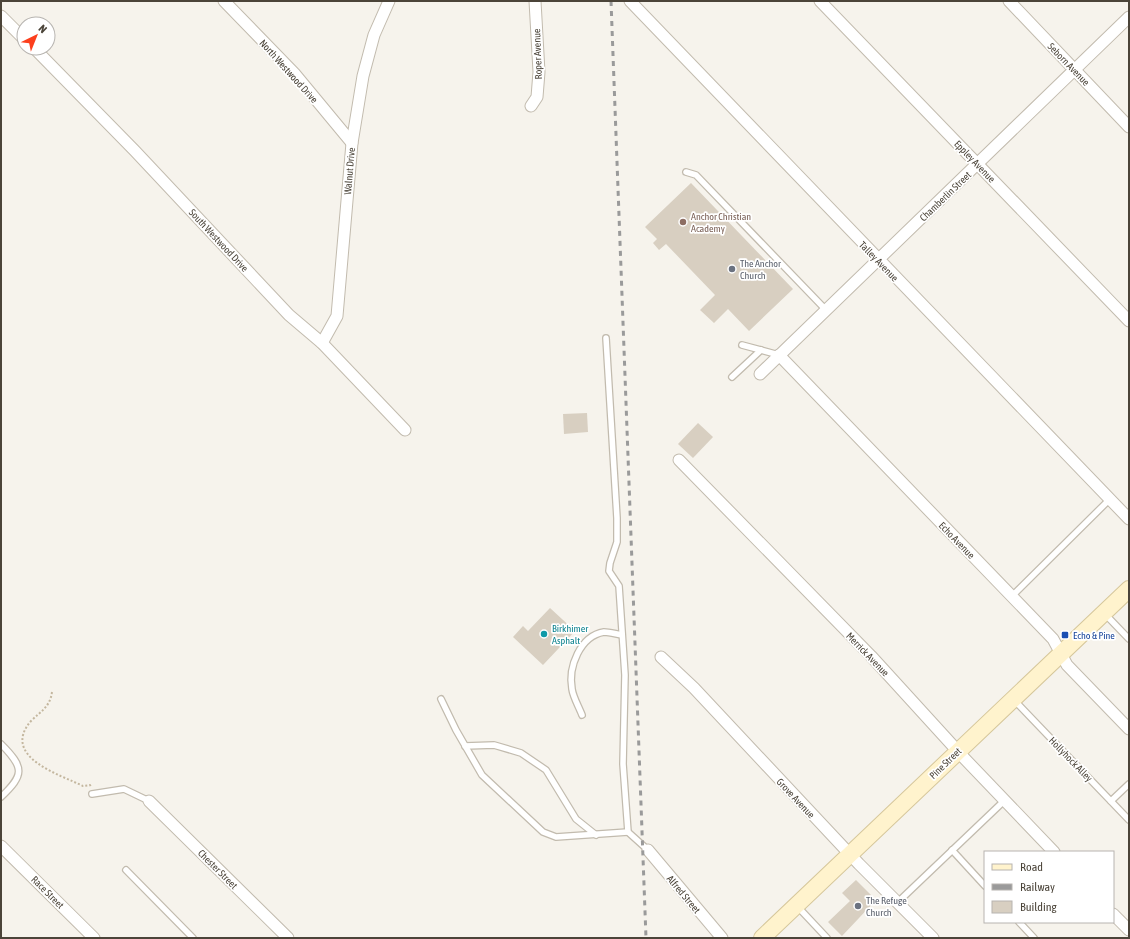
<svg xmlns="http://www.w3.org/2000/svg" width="1130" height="939" font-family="'Asap Condensed',sans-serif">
<rect width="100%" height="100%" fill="#f6f3ec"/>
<g fill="#d8cfc1">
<polygon points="691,183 793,289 749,331 728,309 714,323 700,310 715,295 666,244 659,250 653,243 657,239 645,227"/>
<polygon points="587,413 588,432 564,434 563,414"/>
<polygon points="698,423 713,437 693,458 678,444"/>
<polygon points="550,608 575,631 543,665 513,637 523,626 528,631"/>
<polygon points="856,880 876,900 842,936 828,922 850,901 842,893"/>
</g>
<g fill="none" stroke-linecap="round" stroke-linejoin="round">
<g stroke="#c2bbae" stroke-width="8">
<g id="service">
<polyline points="686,172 696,175 826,310"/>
<polyline points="606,338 617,518 617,542 610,563 609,571 619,586 625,675 623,764 628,832 648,850"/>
<polyline points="742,345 779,355"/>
<polyline points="732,377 761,350"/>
<polyline points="1011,597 1110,499"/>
<polyline points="1104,613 1129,639"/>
<polyline points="441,699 456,730 482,775 543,832 556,837 628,832"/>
<polyline points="1014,700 1129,820"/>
<path d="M 582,715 C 579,707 573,697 572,689 C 568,667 580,636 604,632 C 609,632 616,634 622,635"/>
<path d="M 1,744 C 25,768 24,775 1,797"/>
<polyline points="465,746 494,745 521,753 546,770 576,819 596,835"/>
<polyline points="92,794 124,789 149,801"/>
<polyline points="1111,801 1129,784"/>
<polyline points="952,850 985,886"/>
<polyline points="126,870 193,938"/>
<polyline points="898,902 1005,800"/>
<polyline points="797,906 827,938"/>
<polyline points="1019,922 1034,938"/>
</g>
</g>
<g stroke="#c2bbae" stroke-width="13">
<g id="minor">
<polyline points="224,1 294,73 352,143"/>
<polyline points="630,1 1129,519"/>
<polyline points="820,1 1129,321"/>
<polyline points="1009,1 1129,127"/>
<polyline points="1,16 24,39"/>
<polyline points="34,48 135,151 289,315 322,343 405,430"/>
<polyline points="531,106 537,97 539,72 535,1"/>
<polyline points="322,343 337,316 352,143 363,76 374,35 389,1"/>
<polyline points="779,355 1053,639 1067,665 1129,729"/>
<polyline points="760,374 1129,17"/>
<polyline points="679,460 871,656 964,758 1054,852"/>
<polyline points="661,657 694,688 859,864 933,938"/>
<polyline points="149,801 288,938"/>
<polyline points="1,846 94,938"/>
<polyline points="648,850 722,938"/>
<polyline points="1113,914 1129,930"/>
</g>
</g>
<g stroke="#d6c79b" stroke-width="18">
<polyline id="secondary" points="762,938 1129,589"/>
</g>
<path stroke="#c4b79f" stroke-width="2" stroke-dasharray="2 2" stroke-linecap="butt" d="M 52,692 C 50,707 41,711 31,721 C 0,757 61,775 83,786 L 90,785 L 91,787"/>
<use href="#service" stroke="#fff" stroke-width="5.5"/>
<use href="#minor" stroke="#fff" stroke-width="11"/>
<use href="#secondary" stroke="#fff3cd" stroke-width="16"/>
<polyline stroke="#9a9a9a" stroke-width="3" stroke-dasharray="5 5" stroke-linecap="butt" points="611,1 646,938"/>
</g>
<circle fill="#8d6e63" stroke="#fff" stroke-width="1.5" cx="683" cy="222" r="4"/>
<g fill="#6b7280" stroke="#fff" stroke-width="1.5">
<circle cx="732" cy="269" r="4"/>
<circle cx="858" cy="906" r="4"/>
</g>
<circle fill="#0f9aa8" stroke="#fff" stroke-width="1.5" cx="544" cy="634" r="4"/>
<rect fill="#1a4fb4" stroke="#fff" stroke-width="1.5" x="1061" y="631" width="8" height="8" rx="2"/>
<g text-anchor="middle" stroke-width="3.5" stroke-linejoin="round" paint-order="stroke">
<g font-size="10" fill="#4b4439" stroke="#fff">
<text transform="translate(537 54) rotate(-92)" y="4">Roper Avenue</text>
<text transform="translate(1069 64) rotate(46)" y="4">Seborn Avenue</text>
<text transform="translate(289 71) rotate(48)" y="4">North Westwood Drive</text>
<text transform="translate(975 161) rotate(46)" y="4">Eppley Avenue</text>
<text transform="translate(349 171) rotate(-85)" y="4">Walnut Drive</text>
<text transform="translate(945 196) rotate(-44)" y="4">Chamberlin Street</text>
<text transform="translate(219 240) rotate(47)" y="4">South Westwood Drive</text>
<text transform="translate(879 261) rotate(46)" y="4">Talley Avenue</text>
<text transform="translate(957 540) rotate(46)" y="4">Echo Avenue</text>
<text transform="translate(868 654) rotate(46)" y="4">Merrick Avenue</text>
<text transform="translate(1071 759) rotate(46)" y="4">Hollyhock Alley</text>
<text transform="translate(945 763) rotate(-44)" y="4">Pine Street</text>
<text transform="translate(796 798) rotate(47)" y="4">Grove Avenue</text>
<text transform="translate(218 869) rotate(45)" y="4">Chester Street</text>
<text transform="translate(48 892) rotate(45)" y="4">Race Street</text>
<text transform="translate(684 894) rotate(50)" y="4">Alfred Street</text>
</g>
<g font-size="10" fill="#785e54" stroke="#fff" text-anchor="start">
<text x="691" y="220">Anchor Christian<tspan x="691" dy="12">Academy</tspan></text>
</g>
<g font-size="10" fill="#5b616d" stroke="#fff" text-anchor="start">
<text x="740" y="267">The Anchor<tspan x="740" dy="12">Church</tspan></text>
<text x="866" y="904">The Refuge<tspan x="866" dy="12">Church</tspan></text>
</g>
<g font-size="10" fill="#0d838f" stroke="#fff" text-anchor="start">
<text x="552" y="632">Birkhimer<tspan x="552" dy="12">Asphalt</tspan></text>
</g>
<g font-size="10" fill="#164399" stroke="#fff" text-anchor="start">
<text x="1073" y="639">Echo &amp; Pine</text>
</g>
</g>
<rect width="1130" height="939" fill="none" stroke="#4b4439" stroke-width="4"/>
<rect x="984" y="851" width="130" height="72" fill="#ffffff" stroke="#b7b4b0"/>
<rect x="992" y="864" width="20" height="6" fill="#fff3cd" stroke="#b7b4b0"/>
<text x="1020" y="871" font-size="12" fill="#4b4439">Road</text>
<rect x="992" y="884" width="20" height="6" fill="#9a9a9a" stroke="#b7b4b0"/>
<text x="1020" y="891" font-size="12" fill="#4b4439">Railway</text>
<rect x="992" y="901" width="20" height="12" fill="#d8cfc1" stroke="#b7b4b0"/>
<text x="1020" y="911" font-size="12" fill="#4b4439">Building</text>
<g transform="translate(36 36) rotate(43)"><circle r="19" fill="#ffffff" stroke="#b7b4b0"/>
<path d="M0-3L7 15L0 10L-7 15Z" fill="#fc3f1d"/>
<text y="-6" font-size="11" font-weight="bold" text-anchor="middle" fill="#4b4439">N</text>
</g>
</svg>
